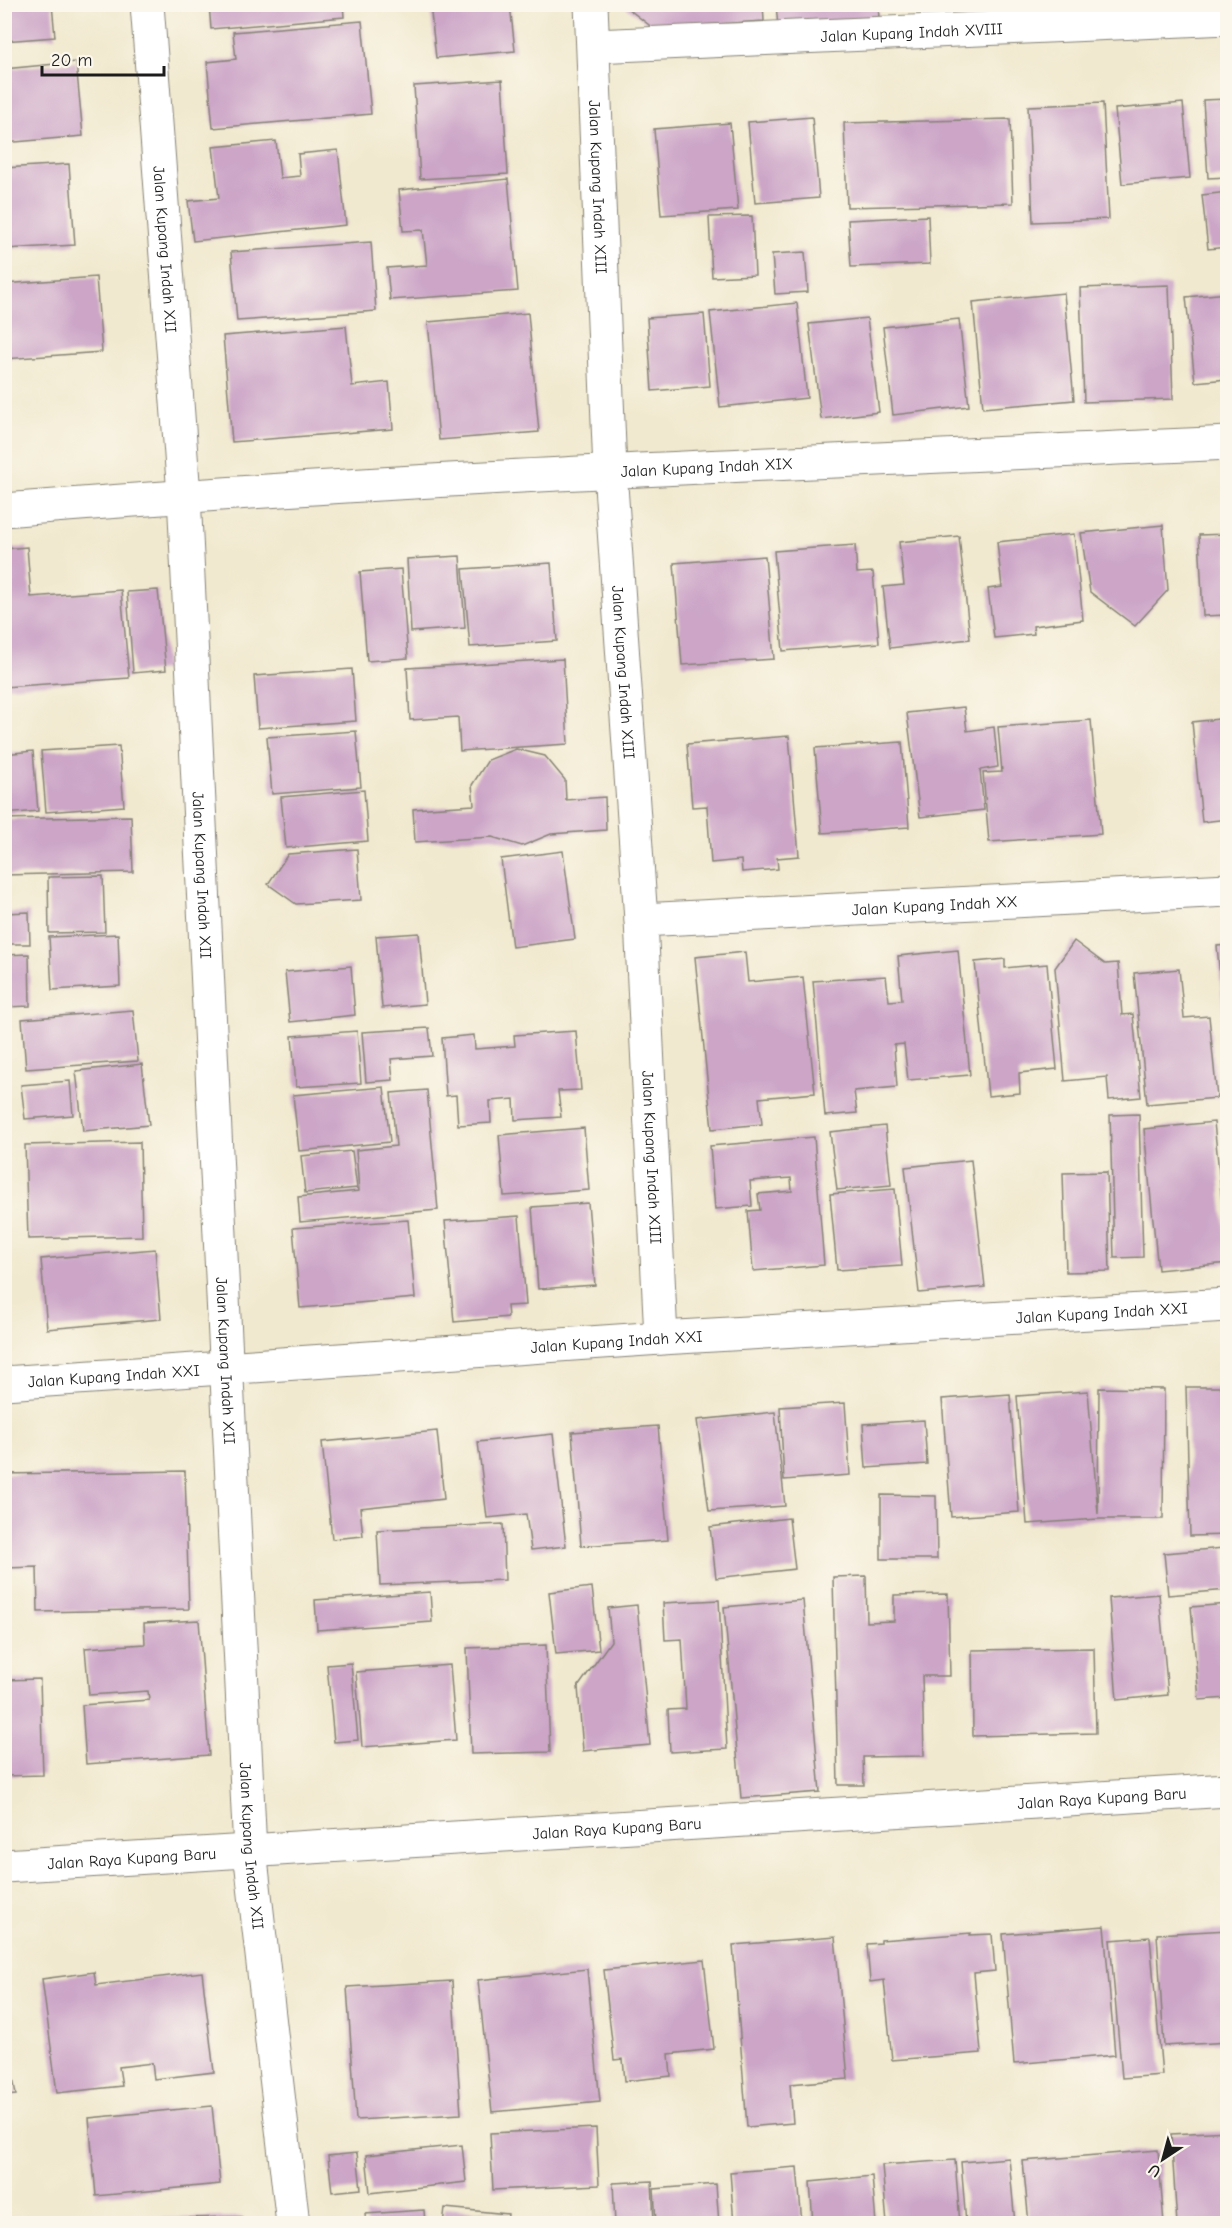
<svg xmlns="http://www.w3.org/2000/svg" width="1232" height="2228" font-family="'Comic Neue',sans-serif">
<rect width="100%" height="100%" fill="#fbf7ec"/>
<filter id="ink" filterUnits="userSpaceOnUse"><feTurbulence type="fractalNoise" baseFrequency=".0167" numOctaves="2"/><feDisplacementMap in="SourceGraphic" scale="12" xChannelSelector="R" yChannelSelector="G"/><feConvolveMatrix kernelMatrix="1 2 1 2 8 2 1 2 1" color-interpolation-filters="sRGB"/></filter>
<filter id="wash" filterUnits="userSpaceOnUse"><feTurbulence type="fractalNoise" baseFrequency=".008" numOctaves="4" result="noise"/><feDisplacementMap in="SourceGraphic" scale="24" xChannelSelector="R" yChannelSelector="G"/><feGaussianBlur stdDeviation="1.35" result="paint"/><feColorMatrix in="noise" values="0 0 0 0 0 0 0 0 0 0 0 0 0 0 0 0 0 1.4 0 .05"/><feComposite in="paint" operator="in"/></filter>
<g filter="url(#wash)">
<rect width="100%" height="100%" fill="#f1e9cf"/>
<g id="blocks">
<g fill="#cca5c7">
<polygon points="4,4 52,4 55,37 4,41"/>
<polygon points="209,4 343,4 344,17 211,29"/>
<polygon points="430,4 510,4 515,51 436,58"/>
<polygon points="622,4 763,4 764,21 653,28"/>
<polygon points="776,4 878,4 879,19 778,27"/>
<polygon points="362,21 371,114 213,128 207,62 236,59 233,32"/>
<polygon points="76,62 83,136 4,143 4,69"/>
<polygon points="502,80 508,174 420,179 414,86"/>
<polygon points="1228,99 1228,177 1208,178 1203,100"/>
<polygon points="1103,103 1109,219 1033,222 1028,106"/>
<polygon points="1183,103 1190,178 1122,184 1115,109"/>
<polygon points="812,117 819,198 755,203 748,122"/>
<polygon points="1010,119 1013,203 847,207 844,123"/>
<polygon points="730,123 738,210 661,215 654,129"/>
<polygon points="276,141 280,178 300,176 298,154 338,150 346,225 193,241 188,201 219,198 213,147"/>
<polygon points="69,164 75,245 4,249 4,168"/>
<polygon points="508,179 518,291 390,300 387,268 427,265 423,230 403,231 399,190"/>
<polygon points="1228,192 1228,247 1208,249 1202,195"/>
<polygon points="752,216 755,275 712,277 709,217"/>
<polygon points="928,216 930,264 851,267 848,220"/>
<polygon points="371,242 376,311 237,321 231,252"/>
<polygon points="805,252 808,292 775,294 772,254"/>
<polygon points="96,277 102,352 4,359 4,284"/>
<polygon points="1169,285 1173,399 1084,402 1080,288"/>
<polygon points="1064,293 1074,400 983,408 973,302"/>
<polygon points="1228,293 1228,379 1195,382 1186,297"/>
<polygon points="797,303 807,398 720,407 710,312"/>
<polygon points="528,313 539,432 439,440 428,322"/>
<polygon points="704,314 710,386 652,391 647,318"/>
<polygon points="867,318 879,412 821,419 809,324"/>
<polygon points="959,319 969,406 893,415 883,327"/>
<polygon points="346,326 352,386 389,382 393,429 232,442 223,336"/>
<polygon points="1163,525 1168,590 1135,626 1090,592 1081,533"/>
<polygon points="1074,534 1083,620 1033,626 1034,634 994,638 988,589 1002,587 997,542"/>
<polygon points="1228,534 1228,615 1203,616 1199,535"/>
<polygon points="959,536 970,639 890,648 883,587 904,585 899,542"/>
<polygon points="855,545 857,573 873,572 879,643 783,651 774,551"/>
<polygon points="27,547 31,597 121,590 129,678 4,687 4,549"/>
<polygon points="460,556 465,628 411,632 407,559"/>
<polygon points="765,556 774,659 682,665 674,563"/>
<polygon points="551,563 557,641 470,647 463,569"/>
<polygon points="401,569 408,658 367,661 360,572"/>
<polygon points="158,590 166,670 133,673 127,592"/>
<polygon points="563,659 568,744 460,751 458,717 410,720 407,668"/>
<polygon points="352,669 356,721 258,728 254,676"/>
<polygon points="964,707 967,731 994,727 998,767 980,770 984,810 920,817 907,713"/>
<polygon points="1228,718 1228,819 1202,822 1192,722"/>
<polygon points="1091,720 1101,834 989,842 983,773 1002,772 998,727"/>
<polygon points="356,731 361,787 272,794 267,737"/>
<polygon points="789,736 799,856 777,858 778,869 742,872 741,860 711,863 707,806 692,807 687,744"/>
<polygon points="902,742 909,827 822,833 815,748"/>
<polygon points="119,746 124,806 46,812 41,751"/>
<polygon points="516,749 545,756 565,780 566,800 605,797 606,830 551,834 522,846 492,837 415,842 413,809 474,805 472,785 488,760"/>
<polygon points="33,751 38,811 4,814 4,754"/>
<polygon points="364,790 368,841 286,848 281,797"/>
<polygon points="131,816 133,872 4,875 4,819"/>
<polygon points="357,849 361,900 296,904 268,884 288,854"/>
<polygon points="563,851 575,939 512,947 501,859"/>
<polygon points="103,876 105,932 49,933 48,877"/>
<polygon points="29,912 30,944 4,944 4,913"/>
<polygon points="419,933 425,1004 382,1008 376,936"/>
<polygon points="118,934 120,986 52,990 49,937"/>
<polygon points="1074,941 1105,964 1118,963 1122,1015 1133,1014 1141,1097 1109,1100 1107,1077 1065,1081 1055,968"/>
<polygon points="1228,945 1228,1028 1225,1028 1217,946"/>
<polygon points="958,950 970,1075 908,1080 904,1044 894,1045 897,1087 854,1091 857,1113 825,1116 813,981 886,976 889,1001 902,1000 898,956"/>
<polygon points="745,952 748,982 803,977 815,1093 759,1098 762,1124 712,1129 695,957"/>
<polygon points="29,954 30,1006 4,1007 4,955"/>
<polygon points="1005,959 1005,968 1047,964 1057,1069 1019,1073 1020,1093 988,1096 975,962"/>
<polygon points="351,966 355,1015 290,1022 285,972"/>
<polygon points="1179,969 1184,1018 1209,1016 1217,1098 1147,1104 1134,973"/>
<polygon points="133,1010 138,1061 26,1069 22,1019"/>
<polygon points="429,1028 432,1056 391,1059 393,1080 366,1082 362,1032"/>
<polygon points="357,1031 361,1083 296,1087 292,1036"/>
<polygon points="576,1031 581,1090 558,1091 561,1117 515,1120 514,1099 490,1101 491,1123 458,1125 456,1095 446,1096 442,1038 474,1035 475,1049 515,1046 514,1035"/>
<polygon points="142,1064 149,1125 83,1131 76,1071"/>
<polygon points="70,1081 73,1115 25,1119 21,1085"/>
<polygon points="384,1087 390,1142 299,1151 293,1095"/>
<polygon points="427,1090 438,1210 300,1222 298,1197 359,1191 356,1150 396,1146 391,1093"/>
<polygon points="1222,1109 1228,1109 1228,1146 1226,1146"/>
<polygon points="1139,1114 1143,1257 1114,1258 1110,1115"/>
<polygon points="1214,1122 1228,1263 1158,1270 1144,1129"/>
<polygon points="885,1126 891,1185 837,1190 830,1132"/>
<polygon points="584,1128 589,1190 504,1196 499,1135"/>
<polygon points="814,1137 824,1265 753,1271 748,1211 760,1210 758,1194 792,1191 791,1178 750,1181 752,1206 715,1209 710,1146"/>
<polygon points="140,1142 142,1236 28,1239 25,1145"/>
<polygon points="352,1151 357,1188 305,1193 301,1156"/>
<polygon points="971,1160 985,1287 919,1293 905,1167"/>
<polygon points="1107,1172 1110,1271 1066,1272 1063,1173"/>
<polygon points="895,1189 902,1266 837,1270 830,1194"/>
<polygon points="588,1203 595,1285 538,1289 532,1207"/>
<polygon points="519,1216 526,1305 507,1306 508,1317 454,1322 445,1221"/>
<polygon points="408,1220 415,1298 300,1308 293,1228"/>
<polygon points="155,1249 161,1319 47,1329 41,1259"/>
<polygon points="1186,1387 1228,1387 1228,1535 1190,1536"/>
<polygon points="1099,1388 1164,1389 1163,1519 1098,1519 1027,1524 1017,1396 1088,1391 1098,1514"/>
<polygon points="1010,1394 1019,1512 951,1517 942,1399"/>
<polygon points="845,1403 850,1475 784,1480 780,1407"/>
<polygon points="775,1412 785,1506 709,1511 697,1420"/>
<polygon points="924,1420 927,1464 866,1468 863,1424"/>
<polygon points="658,1426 668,1540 581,1546 572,1432"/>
<polygon points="437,1431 444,1499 360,1508 363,1536 332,1539 322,1442"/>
<polygon points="553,1434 566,1546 531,1550 526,1514 487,1518 478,1442"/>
<polygon points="185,1471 189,1609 38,1612 37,1567 4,1568 4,1474"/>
<polygon points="881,1495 936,1496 937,1559 881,1559"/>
<polygon points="789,1518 795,1569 716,1578 710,1527"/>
<polygon points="503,1524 505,1580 380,1585 377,1530"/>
<polygon points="1224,1548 1228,1590 1168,1595 1164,1553"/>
<polygon points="866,1576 867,1622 894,1621 894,1595 948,1594 950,1676 922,1676 924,1756 863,1757 864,1785 838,1785 833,1577"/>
<polygon points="592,1587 599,1650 556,1654 549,1592"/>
<polygon points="430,1592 432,1622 317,1630 315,1600"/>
<polygon points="1159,1594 1168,1695 1117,1700 1109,1598"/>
<polygon points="719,1600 727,1749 670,1752 668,1710 686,1709 682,1639 665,1640 663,1603"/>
<polygon points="803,1600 820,1792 741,1798 724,1607"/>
<polygon points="1228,1604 1228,1698 1199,1700 1191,1607"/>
<polygon points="637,1605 650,1745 583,1751 578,1687 611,1641 608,1608"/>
<polygon points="199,1620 209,1755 86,1764 82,1705 149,1700 148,1691 89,1695 85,1648 145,1644 144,1623"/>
<polygon points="546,1645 550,1752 471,1754 467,1648"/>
<polygon points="1094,1648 1096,1733 973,1736 972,1650"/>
<polygon points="351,1663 358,1740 334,1742 327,1665"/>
<polygon points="450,1665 456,1740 362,1747 356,1672"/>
<polygon points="40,1679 43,1775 4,1776 4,1680"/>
<polygon points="1104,1926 1115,2055 1014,2064 1003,1934"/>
<polygon points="1228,1930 1228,2042 1164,2046 1157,1934"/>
<polygon points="971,1933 970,1935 992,1934 995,1971 974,1973 981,2053 892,2060 884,1980 870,1982 867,1944 881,1943 881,1940"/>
<polygon points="835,1937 848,2079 790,2084 793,2123 747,2127 733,1945"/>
<polygon points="1150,1937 1162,2075 1122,2078 1110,1940"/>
<polygon points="704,1960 714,2049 669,2054 671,2076 625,2081 623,2059 614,2060 604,1970"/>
<polygon points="587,1969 600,2102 492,2112 478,1980"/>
<polygon points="94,1972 96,1985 202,1972 214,2072 154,2079 152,2063 119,2067 122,2086 57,2093 42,1979"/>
<polygon points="452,1981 461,2114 356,2120 347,1987"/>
<polygon points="4,2022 16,2095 4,2096"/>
<polygon points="212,2106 220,2184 96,2196 89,2118"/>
<polygon points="596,2128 599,2185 493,2190 490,2133"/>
<polygon points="1228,2131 1228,2224 1177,2224 1171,2134"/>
<polygon points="462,2145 466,2182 370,2193 366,2155"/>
<polygon points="1158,2150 1164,2224 1029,2224 1023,2161"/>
<polygon points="357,2153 361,2189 332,2192 328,2156"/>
<polygon points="1009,2158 1015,2224 966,2224 961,2162"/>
<polygon points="955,2160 960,2224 887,2224 882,2165"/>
<polygon points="797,2167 802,2224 734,2224 730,2172"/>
<polygon points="872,2176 876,2224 813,2224 810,2182"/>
<polygon points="652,2181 654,2224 615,2224 613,2183"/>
<polygon points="716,2184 719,2224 656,2224 654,2189"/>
<polygon points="445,2208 508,2214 507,2224 443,2224"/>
<polygon points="424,2210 425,2224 366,2224 365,2214"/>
<polygon points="242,2217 242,2224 109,2224 109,2219"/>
</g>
</g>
</g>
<g filter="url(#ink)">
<use href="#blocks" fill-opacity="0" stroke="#868276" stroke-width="1.5"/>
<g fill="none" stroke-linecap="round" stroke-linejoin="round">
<g stroke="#868276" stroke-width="35">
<g id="minor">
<path id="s1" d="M 147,4 L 184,495 L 250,1851 L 293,2224"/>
<path id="s2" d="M 591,4 L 610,471 L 641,920 L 661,1338"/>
<path id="s3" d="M 594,46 L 1228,18"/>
<path id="s4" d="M 4,510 C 411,477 820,462 1228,443"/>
<path id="s5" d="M 641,920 L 1228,890"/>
<path id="s6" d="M 4,1383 L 661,1338 L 1228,1305"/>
<path id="s7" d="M 4,1866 L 1228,1790"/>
</g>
</g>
<use href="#minor" stroke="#fff" stroke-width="33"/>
</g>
</g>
<g text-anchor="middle" stroke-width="4.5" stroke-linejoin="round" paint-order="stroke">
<g font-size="16" fill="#1c1c1c" stroke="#fbf7ec">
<text dy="6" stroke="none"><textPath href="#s3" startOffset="318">Jalan Kupang Indah XVIII</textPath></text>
<text dy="6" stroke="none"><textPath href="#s2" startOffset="183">Jalan Kupang Indah XIII</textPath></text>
<text dy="6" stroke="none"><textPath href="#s1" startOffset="246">Jalan Kupang Indah XII</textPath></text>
<text dy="6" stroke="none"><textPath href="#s4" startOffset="704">Jalan Kupang Indah XIX</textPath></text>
<text dy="6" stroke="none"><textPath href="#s2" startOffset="669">Jalan Kupang Indah XIII</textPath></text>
<text dy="6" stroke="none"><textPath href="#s1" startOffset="873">Jalan Kupang Indah XII</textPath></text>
<text dy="6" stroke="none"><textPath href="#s5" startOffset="294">Jalan Kupang Indah XX</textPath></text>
<text dy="6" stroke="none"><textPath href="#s2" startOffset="1155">Jalan Kupang Indah XIII</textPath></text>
<text dy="6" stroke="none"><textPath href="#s6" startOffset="1100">Jalan Kupang Indah XXI</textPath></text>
<text dy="6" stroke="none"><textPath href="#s6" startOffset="614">Jalan Kupang Indah XXI</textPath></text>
<text dy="6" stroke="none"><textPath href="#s1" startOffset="1359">Jalan Kupang Indah XII</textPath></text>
<text dy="6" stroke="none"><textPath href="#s6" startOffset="110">Jalan Kupang Indah XXI</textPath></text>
<text dy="6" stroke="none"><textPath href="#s7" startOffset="1100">Jalan Raya Kupang Baru</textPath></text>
<text dy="6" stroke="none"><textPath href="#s7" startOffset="614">Jalan Raya Kupang Baru</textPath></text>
<text dy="6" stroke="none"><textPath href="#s1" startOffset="1845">Jalan Kupang Indah XII</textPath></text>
<text dy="6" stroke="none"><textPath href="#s7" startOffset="128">Jalan Raya Kupang Baru</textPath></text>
</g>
</g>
<rect width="1232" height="2228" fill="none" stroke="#fbf7ec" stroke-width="24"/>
<g transform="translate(1163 2159) rotate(216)" stroke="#fbf7ec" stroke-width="4.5" paint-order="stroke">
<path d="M0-4.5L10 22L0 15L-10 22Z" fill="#1c1c1c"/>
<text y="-9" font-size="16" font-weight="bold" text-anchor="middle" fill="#1c1c1c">U</text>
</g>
<path d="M42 66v9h122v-9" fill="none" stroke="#1c1c1c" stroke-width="3"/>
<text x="51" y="66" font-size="18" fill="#1c1c1c" stroke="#fbf7ec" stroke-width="4.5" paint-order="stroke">20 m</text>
</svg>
